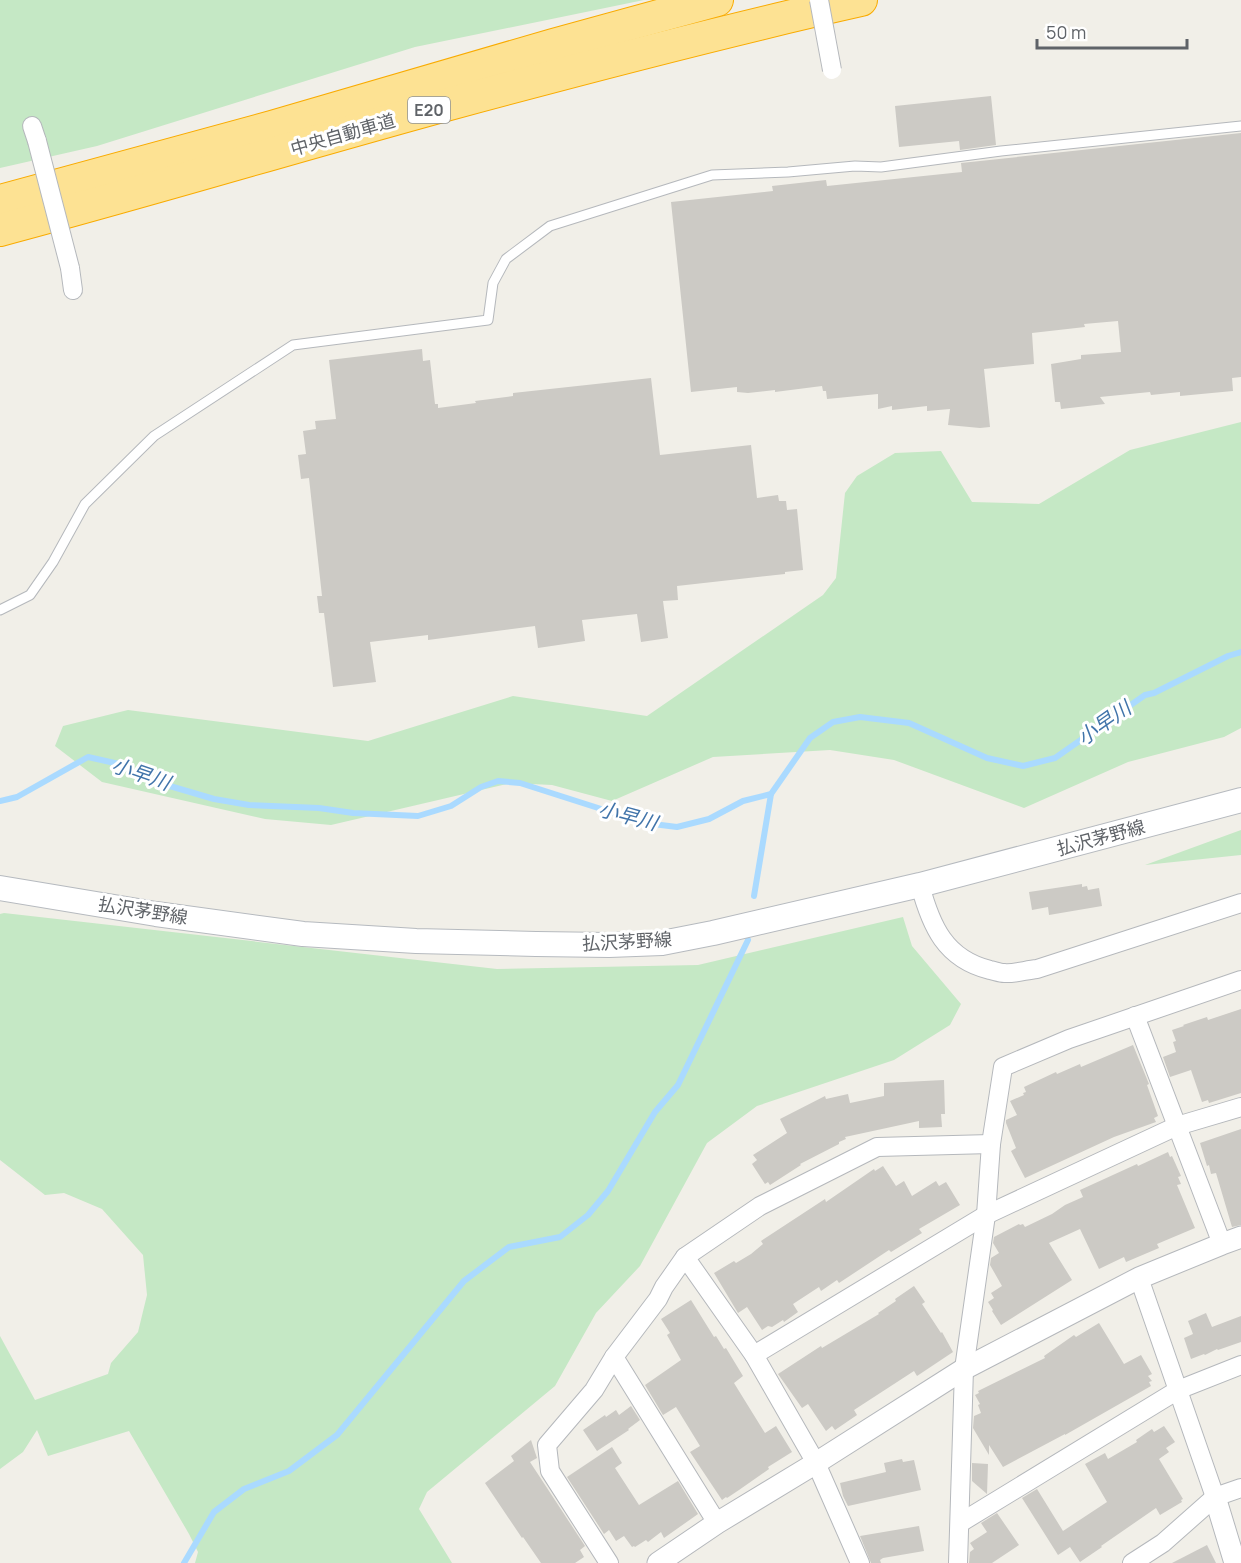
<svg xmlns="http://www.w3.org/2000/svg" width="1241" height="1563" font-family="Manrope,'Noto Sans JP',sans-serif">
<rect width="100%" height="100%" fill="#f1efe8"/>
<g fill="#c5e8c5">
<polygon points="0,0 644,0 415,47 97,146 0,168"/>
<polygon points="1241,422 1241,728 1224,737 1128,762 1024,808 894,760 830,750 713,757 612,801 552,785 511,783 331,825 265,819 102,782 55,746 63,726 128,710 368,741 513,696 647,716 823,595 836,578 845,493 857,476 895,453 941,451 972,502 1039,504 1130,450"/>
<polygon points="1241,830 1241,855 1145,865"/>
<polygon points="4,913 497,969 698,965 903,917 912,946 961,1004 950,1025 894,1060 757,1106 707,1143 640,1266 596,1313 555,1386 427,1492 419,1509 452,1563 195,1563 198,1552 189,1534 129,1431 48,1456 37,1430 23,1452 0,1469 0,1336 35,1400 108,1374 111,1363 138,1332 147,1295 143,1255 102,1209 64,1193 45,1195 0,1160 0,914"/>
</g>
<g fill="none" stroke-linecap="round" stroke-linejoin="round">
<g stroke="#aadaff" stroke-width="6">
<polyline points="0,801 17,797 88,757 119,764 146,779 214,799 249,805 319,808 353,813 418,816 451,806 481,787 498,781 520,783 645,823 677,827 709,819 743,801 771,794 810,738 833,722 860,717 909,723 987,758 1023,766 1055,758 1145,695 1154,693 1228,656 1241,652"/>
<polyline points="754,896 771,794"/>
<polyline points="184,1563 214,1512 244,1489 289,1471 337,1435 464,1281 509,1247 560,1237 588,1215 608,1191 655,1112 678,1085 748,940"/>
</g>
</g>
<g fill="#cccac5">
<polygon points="991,96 996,145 960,150 959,141 899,147 895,106"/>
<polygon points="1241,133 1241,377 1232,378 1233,391 1180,396 1180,392 1151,395 1150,392 1100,397 1105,404 1061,409 1060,402 1055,402 1051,364 1081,359 1081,355 1121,352 1118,321 1084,324 1085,327 1032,333 1034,364 984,369 990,427 980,428 948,425 950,409 927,411 927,406 892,410 892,406 878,409 878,394 827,399 826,391 823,391 822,386 775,392 775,390 748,393 737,392 737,387 691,392 671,202 773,191 772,186 826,180 827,186 962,172 961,163"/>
<polygon points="422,349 423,361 430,360 435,404 438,404 438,408 476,403 475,401 513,396 513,393 651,378 660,455 751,445 757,498 778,495 779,501 786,501 787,510 797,509 803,570 785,572 785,574 677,586 678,600 663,601 668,638 641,642 637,614 582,620 585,641 538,648 535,626 428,640 428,635 370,642 376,682 333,687 324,613 319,613 317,596 322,596 309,478 301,479 298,455 306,454 303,431 316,429 315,421 336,419 329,360"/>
<polygon points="1082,884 1082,887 1087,886 1088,890 1099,888 1102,906 1049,915 1048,907 1032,910 1029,892"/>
<polygon points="1241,1009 1241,1093 1209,1103 1208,1100 1202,1102 1191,1070 1170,1077 1163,1057 1176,1052 1173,1042 1176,1041 1172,1030 1184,1026 1183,1025 1207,1017 1208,1020"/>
<polygon points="1133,1045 1149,1084 1147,1085 1158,1116 1154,1118 1156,1122 1114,1137 1025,1178 1011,1151 1016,1148 1006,1123 1006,1120 1017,1115 1010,1101 1024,1095 1023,1093 1026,1092 1024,1087 1056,1072 1057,1074 1080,1064 1081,1067"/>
<polygon points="944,1080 945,1114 941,1114 942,1127 919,1128 919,1121 845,1137 846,1139 839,1142 839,1144 800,1164 801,1165 770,1185 768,1182 765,1184 752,1164 757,1160 753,1155 787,1133 780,1119 825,1096 826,1099 848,1094 850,1103 884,1096 884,1083"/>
<polygon points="1241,1129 1241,1225 1232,1227 1216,1173 1211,1174 1209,1165 1207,1166 1200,1143"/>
<polygon points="1168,1152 1170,1157 1172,1156 1181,1176 1178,1177 1181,1184 1177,1185 1195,1228 1157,1244 1159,1248 1126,1262 1124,1257 1099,1269 1080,1229 1049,1243 1072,1280 1001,1325 992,1311 993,1310 988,1302 994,1298 991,1293 1002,1286 990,1265 991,1258 999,1253 993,1243 994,1237 1019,1224 1020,1225 1023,1224 1025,1227 1052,1214 1065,1205 1083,1197 1080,1190 1137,1164 1138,1166"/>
<polygon points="883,1166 896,1186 904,1181 912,1196 936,1181 939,1186 946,1182 960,1205 919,1229 922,1233 891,1252 889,1250 839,1283 837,1280 821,1291 819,1287 793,1304 798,1312 784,1322 783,1320 772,1327 768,1326 762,1330 747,1307 738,1313 714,1273 734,1261 736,1263 751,1254 763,1244 761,1241 825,1199 826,1202 874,1169 875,1171"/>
<polygon points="914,1286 925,1302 922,1304 941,1333 942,1332 953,1352 917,1376 914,1371 854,1410 857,1415 835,1430 832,1426 826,1431 808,1404 802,1408 778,1374 821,1346 822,1348 879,1314 878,1313 896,1301 895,1299"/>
<polygon points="691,1300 714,1337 716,1336 724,1349 726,1348 743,1376 734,1383 765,1433 776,1426 792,1452 768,1467 769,1469 739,1490 727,1498 726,1497 722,1500 690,1452 700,1446 676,1407 663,1415 645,1385 681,1360 667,1335 670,1333 661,1319"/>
<polygon points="1206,1313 1212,1327 1241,1316 1241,1342 1218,1350 1217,1349 1205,1355 1204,1354 1191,1359 1184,1338 1193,1334 1188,1321"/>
<polygon points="1099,1323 1124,1364 1141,1355 1152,1374 1148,1376 1152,1381 1149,1382 1151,1386 1065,1435 1065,1434 1003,1467 989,1445 989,1455 973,1428 974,1416 981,1413 978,1405 980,1404 975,1395 979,1393 978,1391 1045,1358 1044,1356 1074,1335 1076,1337"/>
<polygon points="631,1406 640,1420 628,1429 629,1430 597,1451 583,1430 605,1415 606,1417 616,1410 619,1415"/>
<polygon points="1164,1426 1175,1442 1166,1448 1169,1452 1159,1459 1183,1499 1181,1500 1182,1502 1160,1515 1156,1508 1101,1546 1102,1547 1080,1562 1070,1547 1058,1555 1022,1498 1037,1489 1063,1531 1107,1502 1085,1464 1105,1453 1108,1459 1137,1442 1136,1440 1152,1429 1154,1432"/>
<polygon points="531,1440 537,1458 530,1462 585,1546 580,1550 584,1557 575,1563 541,1563 523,1537 522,1538 485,1483 514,1461 511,1456"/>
<polygon points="612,1447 622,1463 615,1468 639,1505 678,1481 698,1514 664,1538 661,1532 648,1542 646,1540 635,1547 634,1546 632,1547 624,1536 616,1541 609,1530 604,1534 567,1477"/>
<polygon points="902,1459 903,1462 914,1460 921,1490 848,1506 843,1496 840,1483 886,1472 884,1463"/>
<polygon points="972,1463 988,1464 987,1494 972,1481"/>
<polygon points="997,1513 1019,1545 992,1563 969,1563 970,1552 974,1549 970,1543 987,1532 981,1523"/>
<polygon points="919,1526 924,1551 883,1558 880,1560 881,1563 871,1563 860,1536"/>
<polygon points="1207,1545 1216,1563 1172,1563"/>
</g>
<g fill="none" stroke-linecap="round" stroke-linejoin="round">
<g stroke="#b5b8bc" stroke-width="11">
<polyline id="service" points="0,610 30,595 53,562 85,504 154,436 293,345 488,320 493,283 506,259 550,226 712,175 788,172 855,166 881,167 1001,151 1241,126"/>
</g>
<g stroke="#b5b8bc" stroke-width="20">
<g id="minor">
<polyline points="32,126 37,141"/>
<polyline points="70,268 73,290"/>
<path d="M 920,885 C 931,926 945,959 990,970 C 995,971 1000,973 1004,973 C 1014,974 1026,970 1037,969 L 1241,903"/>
<polyline points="1135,1016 1222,1244"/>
<polyline points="685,1257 754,1355 816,1463 860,1563"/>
<polyline points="1139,1278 1215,1497"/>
<polyline points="754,1355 986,1215 1177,1126 1241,1107"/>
<polyline points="614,1357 717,1523"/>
<polyline points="960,1523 1178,1390 1241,1365"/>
<polyline points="609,1563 550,1471 547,1445 594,1390 614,1357 658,1299 664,1287 685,1257 760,1206 877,1147 991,1144"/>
<polyline points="958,1563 964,1369 986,1215 991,1144 1003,1067 1069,1039 1241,980"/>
<polyline points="1132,1563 1163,1543 1215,1497 1241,1488"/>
</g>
</g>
<g stroke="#b5b8bc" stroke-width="23">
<g id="tertiary">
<polyline points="1215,1497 1235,1563"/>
<polyline points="658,1563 717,1523 816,1463 964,1369 1139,1278 1222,1244 1241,1237"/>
</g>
</g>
<g stroke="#b6babf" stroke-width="26">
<polyline id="secondary" points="0,888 156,914 303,934 416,941 536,944 609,945 662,943 713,933 920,885 1241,800"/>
</g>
<g stroke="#f9ab00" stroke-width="34">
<g id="motorway">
<polyline points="0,201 272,127 553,45 717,0"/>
<path d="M 0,230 C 150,190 299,145 449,104 C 586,67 723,31 861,0"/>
</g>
</g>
<use href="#service" stroke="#fff" stroke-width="9"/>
<use href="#minor" stroke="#fff" stroke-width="18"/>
<use href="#tertiary" stroke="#fff" stroke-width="21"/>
<use href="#secondary" stroke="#fff" stroke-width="24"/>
<use href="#motorway" stroke="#fde293" stroke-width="32"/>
<g stroke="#b5b8bc" stroke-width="20" stroke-linecap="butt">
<g id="minor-bridge">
<polyline points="819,0 832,70"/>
<polyline points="37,141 70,268"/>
</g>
</g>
<use href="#minor-bridge" stroke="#fff" stroke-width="18"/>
</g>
<g text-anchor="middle" stroke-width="6" stroke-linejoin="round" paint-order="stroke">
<rect fill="#fff" stroke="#8f9295" stroke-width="1.5" x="408" y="97" width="42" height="26" rx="4.5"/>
<g font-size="16" font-weight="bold" fill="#5f6368">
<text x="429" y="116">E20</text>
</g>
<g font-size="18" fill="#5f6368" stroke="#fff">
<text transform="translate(343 135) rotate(-16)" y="6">中央自動車道</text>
<text transform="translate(1101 838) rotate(-15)" y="6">払沢茅野線</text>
<text transform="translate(143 911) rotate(9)" y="6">払沢茅野線</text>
<text transform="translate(627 942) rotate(-3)" y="6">払沢茅野線</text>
</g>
<g font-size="20" font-style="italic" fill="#4174aa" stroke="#fff">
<text transform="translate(1104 723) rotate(-35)" y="7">小早川</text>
<text transform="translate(141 774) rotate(19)" y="7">小早川</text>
<text transform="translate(628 816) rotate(15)" y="7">小早川</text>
</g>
</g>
<path d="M1037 39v9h150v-9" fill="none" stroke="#5f6368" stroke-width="3"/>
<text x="1046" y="39" font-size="18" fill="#5f6368" stroke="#ffffff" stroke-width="4.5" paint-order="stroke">50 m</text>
</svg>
